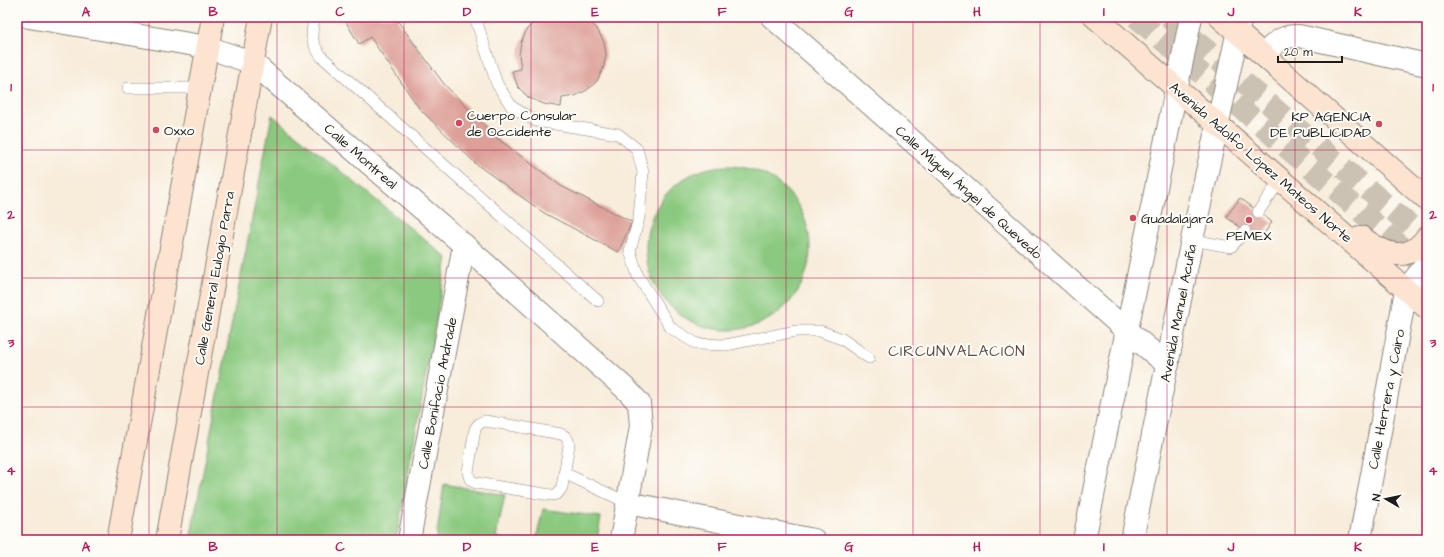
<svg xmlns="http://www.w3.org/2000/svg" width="1444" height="557" font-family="'Architects Daughter',sans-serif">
<rect width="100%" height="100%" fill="#fdfcf7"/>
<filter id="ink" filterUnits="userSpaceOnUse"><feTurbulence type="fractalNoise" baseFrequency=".025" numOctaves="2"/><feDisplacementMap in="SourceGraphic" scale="8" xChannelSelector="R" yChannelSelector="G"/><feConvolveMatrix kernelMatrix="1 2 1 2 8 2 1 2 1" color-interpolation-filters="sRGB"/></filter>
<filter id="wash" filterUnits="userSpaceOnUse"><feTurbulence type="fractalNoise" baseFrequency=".012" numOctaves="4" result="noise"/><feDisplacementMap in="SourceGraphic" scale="16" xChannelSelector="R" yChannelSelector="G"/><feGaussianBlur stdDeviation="0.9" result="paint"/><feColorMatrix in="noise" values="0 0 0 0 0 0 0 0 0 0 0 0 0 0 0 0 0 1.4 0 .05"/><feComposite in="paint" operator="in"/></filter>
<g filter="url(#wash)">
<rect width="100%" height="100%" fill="#f8ecda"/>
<g fill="#8ac97f" stroke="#53724e">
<polygon points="272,115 447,258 396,540 190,540"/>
<circle cx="728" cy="248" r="82"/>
<polygon points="444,484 505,495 496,537 509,540 436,540"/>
<polygon points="543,509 601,517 597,540 536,540"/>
</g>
<g id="blocks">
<g fill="#dda098">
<polygon points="343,17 402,17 397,20 444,84 498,139 561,186 632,222 618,252 544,213 476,164 419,108 370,37 359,44"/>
<polygon points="541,17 583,17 588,19 597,29 604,42 606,55 603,69 597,81 587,90 575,96 562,98 561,107 544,104 529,98 518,87 512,71 521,69 519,55 521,42 527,29 537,19"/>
<polygon points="1240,198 1272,222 1259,241 1226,217"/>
</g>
</g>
</g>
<g filter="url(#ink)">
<use href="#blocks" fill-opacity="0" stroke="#8a847b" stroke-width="1"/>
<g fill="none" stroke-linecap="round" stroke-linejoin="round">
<g stroke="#ccc2b4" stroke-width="22" stroke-dasharray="22 11" stroke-linecap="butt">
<polyline points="1136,17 1419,262"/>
<polyline points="1168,17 1427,240"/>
</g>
<g stroke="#8a847b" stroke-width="12">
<g id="lane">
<path d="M 315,17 C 310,34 311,43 322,57 L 598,301"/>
<polyline points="475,17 497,84 512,107 536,121 618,134 637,149 643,172 639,218 630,251 638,276 671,328 697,344 726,345 796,331 820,331 842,339 869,358"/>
<polyline points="128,88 200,88"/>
<polyline points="1258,212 1281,179"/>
<polyline points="1192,240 1231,247 1245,231"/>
<path d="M 486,421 L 561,434 C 566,436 568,438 569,445 L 562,487 C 559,493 557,495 551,495 L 476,483 C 470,481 469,478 468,472 L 475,429 C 478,424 480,422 486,421 Z"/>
<polyline points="564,473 628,503"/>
</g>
</g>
<g stroke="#8a847b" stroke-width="24">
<g id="street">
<polyline points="29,17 207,47 253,63 464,245 627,390 639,403 641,426 621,540"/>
<polyline points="772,17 1127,331 1168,365"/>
<path d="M 1263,55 C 1276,43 1281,35 1299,36 L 1427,65"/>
<polyline points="628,503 814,540"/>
<polyline points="409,540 464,245"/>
<polyline points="1084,540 1191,17"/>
<polyline points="1132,540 1192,240 1241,17"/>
<polyline points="1360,540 1406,290 1427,264"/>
</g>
</g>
<g stroke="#8a847b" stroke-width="24">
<g id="secondary">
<polyline points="1095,17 1427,308"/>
<polyline points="1220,17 1427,200"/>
<path d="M 1361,237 C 1384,254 1407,265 1427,237"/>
<polyline points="118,540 213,17"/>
<polyline points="167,540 261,17"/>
</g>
</g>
<use href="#lane" stroke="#fff" stroke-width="11"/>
<use href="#street" stroke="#fff" stroke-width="22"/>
<use href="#secondary" stroke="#fde4d1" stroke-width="22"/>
</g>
</g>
<path fill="none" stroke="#c2185b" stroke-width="1" stroke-opacity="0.55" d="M 149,17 L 149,540M 277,17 L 277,540M 404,17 L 404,540M 531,17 L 531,540M 658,17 L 658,540M 786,17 L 786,540M 913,17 L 913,540M 1040,17 L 1040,540M 1167,17 L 1167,540M 1295,17 L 1295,540M 17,150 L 1427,150M 17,278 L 1427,278M 17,407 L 1427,407"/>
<g fill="#d1495b" stroke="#fdfcf7" stroke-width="1.5">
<circle cx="459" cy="123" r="4"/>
<circle cx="1379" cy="124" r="4"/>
<circle cx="156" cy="130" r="4"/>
<circle cx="1133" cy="218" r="4"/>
<circle cx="1249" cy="220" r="4"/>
</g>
<g text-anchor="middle" stroke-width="4" stroke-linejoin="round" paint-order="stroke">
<g font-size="14" fill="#1c1c1c" stroke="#fdfcf7" text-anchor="start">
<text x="467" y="120">Cuerpo Consular<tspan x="467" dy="16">de Occidente</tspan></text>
<text x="1371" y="121" text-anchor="end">KP AGENCIA<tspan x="1371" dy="16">DE PUBLICIDAD</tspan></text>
<text x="164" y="135">Oxxo</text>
<text x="1141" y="223">Guadalajara</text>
<text x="1249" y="240" text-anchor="middle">PEMEX</text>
</g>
<g font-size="14" fill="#1c1c1c" stroke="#fdfcf7">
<text transform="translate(361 156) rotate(41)" y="5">Calle Montreal</text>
<text transform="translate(1261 162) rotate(41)" y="5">Avenida Adolfo López Mateos Norte</text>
<text transform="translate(969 192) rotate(42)" y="5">Calle Miguel Ángel de Quevedo</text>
<text transform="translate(214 278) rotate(-80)" y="5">Calle General Eulogio Parra</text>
<text transform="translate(1178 313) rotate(-79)" y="5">Avenida Manuel Acuña</text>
<text transform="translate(437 393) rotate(-79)" y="5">Calle Bonifacio Andrade</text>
<text transform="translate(1386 399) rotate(-79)" y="5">Calle Herrera y Cairo</text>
</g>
<g font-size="15" letter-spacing="1" fill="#604a47" stroke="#fdfcf7">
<text x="957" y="356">CIRCUNVALACIÓN</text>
</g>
</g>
<rect width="1444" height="557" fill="none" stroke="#fdfcf7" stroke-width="44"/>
<g transform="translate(1386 499) rotate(279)" stroke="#fdfcf7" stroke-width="3" paint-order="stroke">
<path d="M0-3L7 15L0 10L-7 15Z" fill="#1c1c1c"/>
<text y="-6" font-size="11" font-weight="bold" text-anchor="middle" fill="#1c1c1c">N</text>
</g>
<path d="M1278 56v6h64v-6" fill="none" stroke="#1c1c1c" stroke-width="2"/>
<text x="1284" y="56" font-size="12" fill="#1c1c1c" stroke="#fdfcf7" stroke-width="3" paint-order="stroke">20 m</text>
<rect x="22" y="22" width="1400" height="513" fill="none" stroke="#c2185b" stroke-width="1.5"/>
<g font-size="13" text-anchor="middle" font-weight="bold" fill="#c2185b">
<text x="86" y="16">A</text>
<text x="213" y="16">B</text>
<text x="340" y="16">C</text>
<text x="467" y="16">D</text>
<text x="595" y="16">E</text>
<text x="722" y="16">F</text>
<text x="849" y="16">G</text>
<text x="977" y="16">H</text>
<text x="1104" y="16">I</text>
<text x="1231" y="16">J</text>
<text x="1358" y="16">K</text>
<text x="11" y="91">1</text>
<text x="1433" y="91">1</text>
<text x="11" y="219">2</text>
<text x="1433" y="219">2</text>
<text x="11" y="347">3</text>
<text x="1433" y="347">3</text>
<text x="11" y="475">4</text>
<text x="1433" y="475">4</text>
<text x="86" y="551">A</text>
<text x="213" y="551">B</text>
<text x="340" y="551">C</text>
<text x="467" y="551">D</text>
<text x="595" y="551">E</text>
<text x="722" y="551">F</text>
<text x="849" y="551">G</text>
<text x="977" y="551">H</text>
<text x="1104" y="551">I</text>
<text x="1231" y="551">J</text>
<text x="1358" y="551">K</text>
</g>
</svg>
